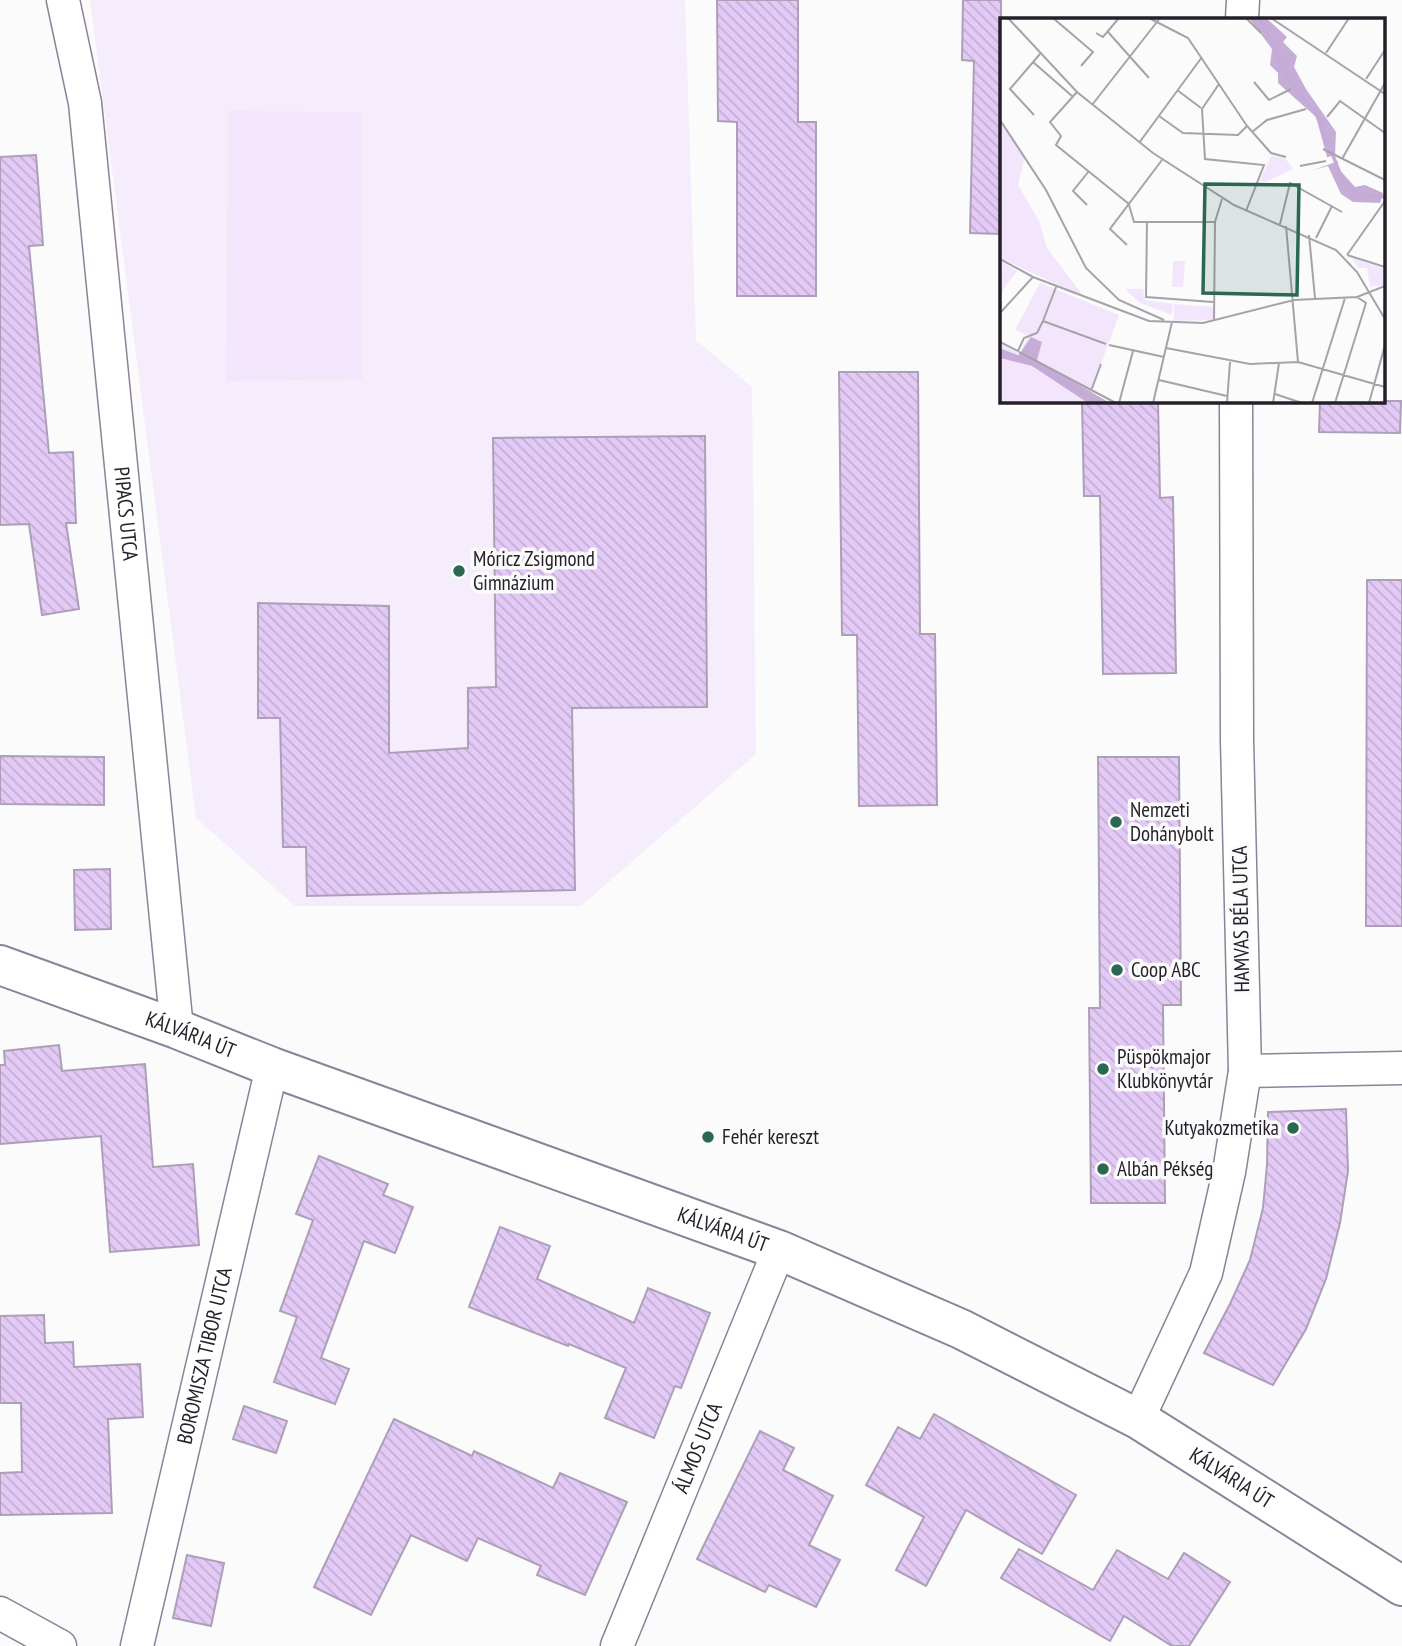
<svg xmlns="http://www.w3.org/2000/svg" width="1402" height="1646" font-family="'PT Sans Narrow',sans-serif">
<defs>
<pattern id="building-back-hatch" width="6" height="6" patternUnits="userSpaceOnUse" patternTransform="scale(1.75)"><rect width="6" height="6" fill="#e3caf6"/><path d="M-1 5l2 2M0 0l6 6M5-1l2 2" fill="none" stroke="#c3add3"/></pattern>
</defs>
<rect width="100%" height="100%" fill="#fbfbfb"/>
<polygon fill="#f5edfb" points="90,0 685,0 696,340 752,387 756,754 581,906 295,906 196,818"/>
<polygon fill="#f2e5fc" points="228,111 361,112 362,379 226,381"/>
<g fill="url(#building-back-hatch)" stroke="#ad9fb8" stroke-width="2">
<polygon points="717,0 798,0 798,122 816,122 816,296 737,296 737,122 718,121"/>
<polygon points="963,0 1001,0 1001,234 970,233 974,61 962,60"/>
<polygon points="36,155 43,245 29,246 49,453 73,452 76,523 66,523 79,609 42,615 29,524 0,525 0,157"/>
<polygon points="839,372 918,372 920,634 935,634 937,805 859,806 857,635 842,635"/>
<polygon points="1082,401 1158,401 1160,498 1173,497 1176,673 1103,674 1100,496 1084,496"/>
<polygon points="1320,401 1401,401 1400,433 1319,432"/>
<polygon points="705,436 707,707 572,708 575,890 307,896 306,847 283,847 280,718 258,718 258,603 389,606 389,753 468,748 468,688 496,687 493,438"/>
<polygon points="1367,580 1402,580 1402,926 1366,926"/>
<polygon points="0,756 104,757 104,805 0,804"/>
<polygon points="1098,757 1179,757 1181,1005 1163,1005 1165,1203 1091,1203 1089,1008 1100,1008"/>
<polygon points="110,869 111,929 75,930 74,870"/>
<polygon points="59,1045 62,1071 145,1064 153,1167 193,1164 199,1245 110,1252 101,1136 0,1144 0,1065 5,1065 4,1051"/>
<polygon points="1346,1109 1348,1171 1340,1223 1326,1279 1306,1329 1273,1385 1204,1353 1230,1304 1250,1260 1263,1208 1267,1164 1268,1112"/>
<polygon points="319,1156 388,1184 383,1195 413,1207 395,1253 364,1241 321,1358 349,1369 335,1404 274,1382 297,1317 280,1311 313,1220 296,1214"/>
<polygon points="500,1227 550,1246 537,1279 634,1323 648,1288 710,1313 681,1388 675,1386 654,1438 605,1418 626,1368 569,1344 568,1346 469,1307"/>
<polygon points="44,1315 45,1343 73,1342 74,1367 140,1364 143,1417 108,1419 112,1513 0,1515 0,1473 22,1472 21,1403 0,1403 0,1316"/>
<polygon points="244,1406 287,1421 276,1453 233,1439"/>
<polygon points="934,1414 1076,1495 1042,1554 966,1510 926,1586 896,1570 924,1517 866,1485 898,1427 920,1439"/>
<polygon points="394,1419 472,1456 474,1451 553,1488 560,1473 627,1502 585,1595 537,1575 541,1566 478,1538 467,1561 411,1535 371,1615 314,1587"/>
<polygon points="760,1431 794,1448 783,1470 833,1496 809,1545 840,1560 816,1607 769,1585 765,1592 697,1559"/>
<polygon points="1019,1549 1093,1590 1117,1550 1168,1579 1184,1553 1230,1582 1189,1646 1172,1646 1124,1616 1110,1641 1001,1578"/>
<polygon points="187,1555 224,1563 211,1626 173,1618"/>
</g>
<g fill="none" stroke-linecap="round" stroke-linejoin="round">
<g stroke="#8f8199" stroke-width="35">
<g id="street">
<path id="s1" d="M 63,0 L 85,103 L 177,1029"/>
<polyline points="1242,19 1243,0"/>
<polyline points="1245,1071 1402,1068"/>
<polyline points="1138,1419 1206,1273 1229,1172 1245,1071 1237,740 1236,401"/>
<polyline points="0,1613 60,1646"/>
<path id="s2" d="M 137,1646 L 272,1067"/>
<path id="s3" d="M 617,1646 L 779,1250"/>
</g>
</g>
<g stroke="#8f8199" stroke-width="42">
<g id="secondary">
<path id="s4" d="M 0,965 L 177,1029 L 272,1067 L 779,1250 L 961,1329 L 1138,1419 L 1402,1586"/>
</g>
</g>
<use href="#street" stroke="#fff" stroke-width="32"/>
<use href="#secondary" stroke="#fff" stroke-width="38"/>
</g>
<g fill="#2b6854" stroke="#fbfbfb" stroke-width="2.5">
<circle cx="459" cy="571" r="7"/>
<circle cx="1116" cy="822" r="7"/>
<circle cx="1117" cy="970" r="7"/>
<circle cx="1103" cy="1069" r="7"/>
<circle cx="1293" cy="1128" r="7"/>
<circle cx="708" cy="1137" r="7"/>
<circle cx="1103" cy="1169" r="7"/>
</g>
<g text-anchor="middle" stroke-width="7" stroke-linejoin="round" paint-order="stroke">
<g font-size="21" fill="#251f29" stroke="#fbfbfb">
<text dy="7" stroke="none"><textPath href="#s1" startOffset="518">PIPACS UTCA</textPath></text>
<text transform="translate(1241 919) rotate(-91)" y="7">HAMVAS BÉLA UTCA</text>
<text dy="7" stroke="none"><textPath href="#s4" startOffset="203">KÁLVÁRIA ÚT</textPath></text>
<text dy="7" stroke="none"><textPath href="#s4" startOffset="770">KÁLVÁRIA ÚT</textPath></text>
<text dy="7" stroke="none"><textPath href="#s2" startOffset="298">BOROMISZA TIBOR UTCA</textPath></text>
<text dy="7" stroke="none"><textPath href="#s3" startOffset="214">ÁLMOS UTCA</textPath></text>
<text dy="7" stroke="none"><textPath href="#s4" startOffset="1337">KÁLVÁRIA ÚT</textPath></text>
</g>
<g font-size="21" fill="#251f29" stroke="#fbfbfb" text-anchor="start">
<text x="473" y="566">Móricz Zsigmond<tspan x="473" dy="24">Gimnázium</tspan></text>
<text x="1130" y="817">Nemzeti<tspan x="1130" dy="24">Dohánybolt</tspan></text>
<text x="1131" y="977">Coop ABC</text>
<text x="1117" y="1064">Püspökmajor<tspan x="1117" dy="24">Klubkönyvtár</tspan></text>
<text x="1279" y="1135" text-anchor="end">Kutyakozmetika</text>
<text x="722" y="1144">Fehér kereszt</text>
<text x="1117" y="1176">Albán Pékség</text>
</g>
</g>
<g transform="translate(1000 18)">
<rect width="385" height="385" fill="#fbfbfb"/>
<path d="M 0,100 L 25,138 L 18,167 L 39,203 L 47,230 L 84,279 L 0,240 ZM 0,243 L 17,253 L 0,276 ZM 40,265 L 119,297 L 90,375 L 111,385 L 0,385 L 0,326 L 20,335 L 28,318 L 15,312 ZM 125,271 L 143,271 L 145,282 L 173,286 L 172,297 L 140,285 ZM 174,286 L 213,289 L 213,302 L 174,303 Z" fill="#f2e5fc"/>
<path d="M 249,0 L 266,0 L 287,19 L 283,24 L 297,38 L 294,49 L 306,71 L 336,114 L 335,138 L 327,139 L 316,99 L 278,65 L 278,55 L 270,47 L 272,31 ZM 338,143 L 338,150 L 355,169 L 365,167 L 383,175 L 380,185 L 353,184 L 341,176 L 328,148 L 314,152 ZM 31,319 L 42,324 L 37,342 L 110,385 L 88,385 L 32,348 L 0,340 L 0,331 L 18,338 Z" fill="#c6add8"/>
<path d="M 271,138 L 285,140 L 293,151 L 265,164 L 260,162 ZM 352,240 L 385,251 L 385,267 L 370,269 L 367,250 L 358,250 ZM 173,243 L 185,243 L 183,269 L 172,269 Z" fill="#f2e5fc"/>
<path fill="none" stroke="#c4abd6" stroke-width="3.5" d="M 259,0 L 291,66 L 316,95 L 343,163 L 358,176 L 385,179M 0,332 L 30,344 L 99,385"/>
<path fill="none" stroke="#a5a3a7" stroke-width="2" d="M 8,0 L 77,74 L 153,135 L 234,187 L 336,232 L 357,254 L 385,301M 53,0 L 93,34 L 81,48M 149,0 L 188,20 L 247,108 L 271,135 L 286,139M 246,0 L 261,15M 271,0 L 385,76M 108,14 L 149,60M 96,15 L 103,19 L 119,0M 326,35 L 349,0M 33,44 L 72,78M 366,61 L 385,32M 254,64 L 269,82 L 291,71M 219,66 L 202,91 L 205,141 L 264,147 L 246,193M 177,72 L 201,90M 77,74 L 50,104 L 61,118 L 56,127 L 129,186M 92,87 L 160,0M 34,97 L 10,71 L 40,36M 159,98 L 183,115 L 238,117 L 247,108M 327,99 L 340,83 L 385,115M 0,102 L 46,172 L 86,250 L 119,282 L 164,302M 252,114 L 267,102 L 306,91M 139,125 L 202,39M 323,131 L 385,162M 342,141 L 385,65M 300,148 L 326,143M 87,187 L 73,173 L 89,153M 129,187 L 134,204 L 215,204M 147,204 L 146,279 L 213,284M 280,206 L 290,165 L 342,194M 286,208 L 298,344M 309,217 L 315,280M 316,220 L 332,188M 127,227 L 110,211 L 162,142M 347,237 L 385,183M 347,237 L 385,249M 0,241 L 33,259 L 149,303 L 203,305 L 294,282 L 357,279 L 385,268M 0,295 L 33,259M 43,303 L 56,269M 214,303 L 215,204 L 222,181M 0,324 L 18,333 L 24,320 L 37,315 L 43,303 L 106,326M 109,327 L 164,339M 166,330 L 250,346 L 298,344 L 385,369M 19,334 L 116,385M 159,362 L 227,378M 91,373 L 101,346M 275,376 L 302,385M 119,385 L 133,333M 153,385 L 172,304M 227,385 L 230,344M 273,385 L 279,345M 312,385 L 345,280M 335,385 L 366,285 L 357,279M 369,385 L 385,327"/>
<path fill="#2b6854" fill-opacity="0.15" stroke="#2b6854" stroke-width="3.5" d="M 205,166 L 299,167 L 297,277 L 203,275 Z"/>
<rect width="385" height="385" fill="none" stroke="#251f29" stroke-width="3.5"/>
</g>
</svg>
